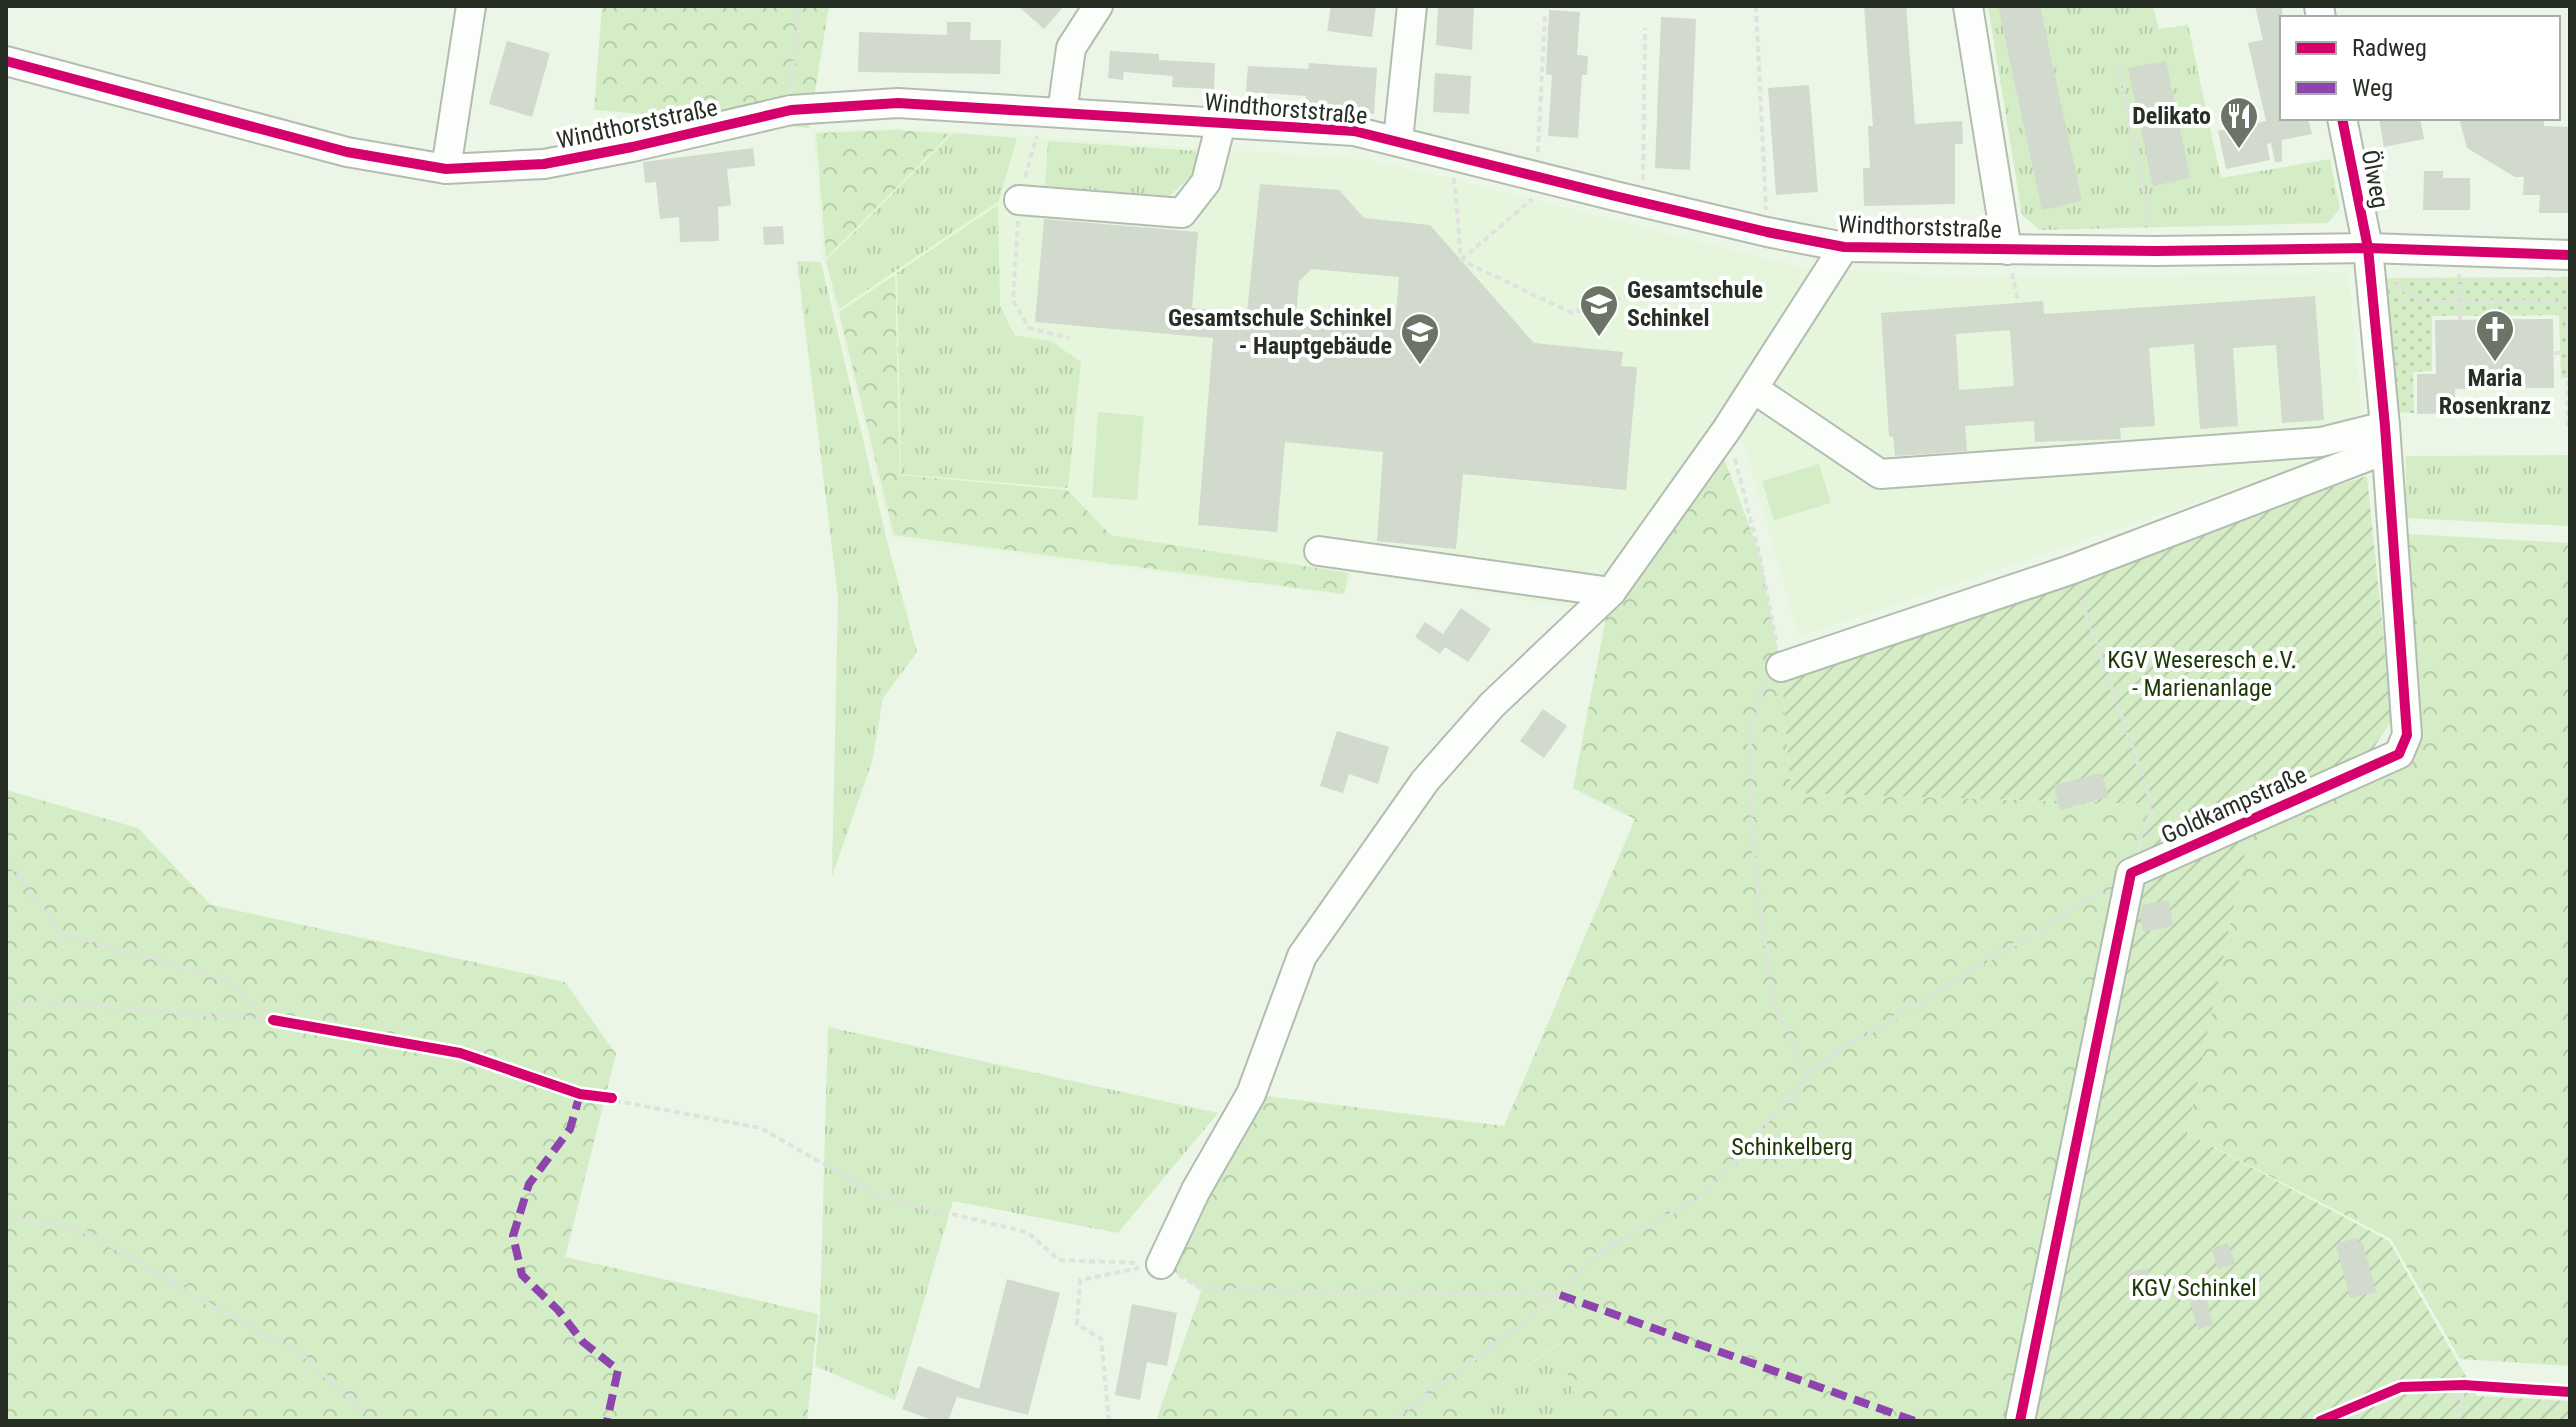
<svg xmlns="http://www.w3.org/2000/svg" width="2576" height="1427" font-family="'Roboto Condensed',sans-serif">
<defs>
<pattern id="grass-tufts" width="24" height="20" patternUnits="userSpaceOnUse" patternTransform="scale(2)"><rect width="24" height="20" fill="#d4edc6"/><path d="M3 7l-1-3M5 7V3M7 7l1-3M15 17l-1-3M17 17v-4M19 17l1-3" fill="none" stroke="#b6ccaa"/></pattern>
<pattern id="forest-crowns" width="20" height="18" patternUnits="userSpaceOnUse" patternTransform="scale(2)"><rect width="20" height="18" fill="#d4edc6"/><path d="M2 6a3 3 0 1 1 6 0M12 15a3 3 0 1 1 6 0" fill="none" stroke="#b6ccaa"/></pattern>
<pattern id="park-dots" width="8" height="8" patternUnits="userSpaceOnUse" patternTransform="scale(2)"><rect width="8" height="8" fill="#d4edc6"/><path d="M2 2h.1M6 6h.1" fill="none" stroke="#b6ccaa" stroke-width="1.8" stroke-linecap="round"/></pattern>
<pattern id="garden-furrows" width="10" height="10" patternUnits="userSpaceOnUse" patternTransform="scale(2)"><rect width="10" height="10" fill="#d4edc6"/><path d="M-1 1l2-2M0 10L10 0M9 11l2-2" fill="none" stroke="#b6ccaa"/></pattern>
</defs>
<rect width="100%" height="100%" fill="#ecf6e7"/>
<polygon fill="#e5f6dd" points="896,128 1362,159 1438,175 1799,267 1960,277 2348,273 2365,445 1799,637 1731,399 1608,582 1578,608 1352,572 1346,596 892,538 823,259 813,131"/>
<g fill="url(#grass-tufts)">
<polygon points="1988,6 2153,6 2159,29 2188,25 2221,178 2330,159 2340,209 2328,223 2040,230 2022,215"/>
<polygon points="953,133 1017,138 999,201 839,309 826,261"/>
<polygon points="1048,141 1199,151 1191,176 1169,196 1045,186"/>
<polygon points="998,205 1000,305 1014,335 1051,341 1081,362 1068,488 901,474 897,273"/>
<polygon points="797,261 821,262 888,545 917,652 883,698 872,762 832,876 838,597"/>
<polygon points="2570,455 2570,526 2406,518 2406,456"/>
<polygon points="828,1027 1218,1113 1118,1233 953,1201 895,1400 815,1366 820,1313"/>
<polygon points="1559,1344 1583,1421 1451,1421"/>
</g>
<g fill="url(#forest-crowns)">
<polygon points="602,6 829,6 809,128 594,110"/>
<polygon points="896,130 950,134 826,258 816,133"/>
<polygon points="895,275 900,475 1067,490 1111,535 1348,573 1344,594 894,535 839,312"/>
<polygon points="1715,434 1759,552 1781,667 1791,793 2152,804 2131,873 2013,1421 1583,1421 1558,1344 1451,1421 1156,1421 1202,1289 1161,1264 1251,1094 1504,1126 1635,819 1573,788 1611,592"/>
<polygon points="2407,534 2570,543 2570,1366 2460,1359 2391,1239 2187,1133 2249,832 2418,748"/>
<polygon points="6,790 138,828 211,905 565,982 616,1054 565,1257 818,1314 807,1421 6,1421"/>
</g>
<polygon fill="url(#park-dots)" points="2570,277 2570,378 2561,378 2559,315 2432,316 2432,371 2413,372 2414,413 2394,412 2384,278"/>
<g fill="url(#garden-furrows)">
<polygon points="2367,476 2392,720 2373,749 2137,856 2151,804 1791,793 1781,667 2070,570"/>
<polygon points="2249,832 2187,1133 2389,1241 2477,1396 2570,1401 2570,1421 2029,1421 2138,881"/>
</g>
<g fill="#d4edc6">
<polygon points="1098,412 1144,416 1137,500 1092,497"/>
<polygon points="1819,464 1831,503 1774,520 1762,481"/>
</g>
<g fill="#d2d9cd" fill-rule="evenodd">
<polygon points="1018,6 1064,6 1044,29"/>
<polygon points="1331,6 1376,6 1372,37 1327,31"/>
<polygon points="1438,6 1474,6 1472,50 1436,45"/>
<polygon points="1864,6 1906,6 1915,124 1962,121 1963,144 1955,144 1955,204 1864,206 1863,168 1870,168 1868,126 1873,126"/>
<polygon points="1998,6 2040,6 2082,201 2042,210"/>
<polygon points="2255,6 2282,6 2282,118 2308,118 2312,134 2282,140 2282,162 2275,162 2271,143 2267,144 2270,160 2226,169 2218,131 2266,121 2248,43 2263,40"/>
<polygon points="1549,10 1580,12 1577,55 1588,56 1587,75 1582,75 1578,138 1548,136 1552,75 1546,74"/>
<polygon points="1661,17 1696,19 1690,170 1655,168"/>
<polygon points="947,22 971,22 970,40 1001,40 1000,74 858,72 859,32 947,35"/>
<polygon points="507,41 550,53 532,117 489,104"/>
<polygon points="1110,51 1159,54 1159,60 1215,63 1214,89 1172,87 1173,76 1124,72 1123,80 1108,78"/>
<polygon points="2166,61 2190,178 2153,186 2128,68"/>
<polygon points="1309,63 1377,68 1374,114 1305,108 1306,96 1246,92 1248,66 1308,69"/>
<polygon points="1435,73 1471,76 1469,114 1433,112"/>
<polygon points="1809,85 1818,192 1776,195 1768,88"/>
<polygon points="2379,118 2420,118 2424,139 2384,147"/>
<polygon points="2459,118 2544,118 2544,126 2570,127 2570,213 2539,213 2540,195 2523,195 2524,177 2515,177 2467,148"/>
<polygon points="753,148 755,166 727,169 731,205 718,207 719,241 680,242 679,217 660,219 656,182 645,183 643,162"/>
<polygon points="2424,171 2443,171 2443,178 2470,178 2470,210 2423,210"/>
<path d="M 1260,184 L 1339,190 L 1364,218 L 1430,225 L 1534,343 L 1623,352 L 1621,366 L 1637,367 L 1626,490 L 1463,474 L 1456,549 L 1377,541 L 1383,452 L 1285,442 L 1277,532 L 1198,525 L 1213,338 L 1035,322 L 1044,219 L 1198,232 L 1192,308 L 1247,313 ZM 1312,269 L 1399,277 L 1395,325 L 1296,316 L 1299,281 Z"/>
<polygon points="783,226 784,244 764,245 763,227"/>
<path d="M 2315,296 L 2324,420 L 2282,423 L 2276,345 L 2233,348 L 2238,426 L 2200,429 L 2194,344 L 2149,348 L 2155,426 L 2120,428 L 2121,439 L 2035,442 L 2034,421 L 1965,426 L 1967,451 L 1895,456 L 1893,437 L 1889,436 L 1881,313 L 2043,301 L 2044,314 ZM 2010,330 L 2014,386 L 1959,390 L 1956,334 Z"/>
<polygon points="2553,319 2554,388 2455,389 2455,413 2417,414 2417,374 2436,374 2435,320"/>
<polygon points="1461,608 1491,629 1468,662 1445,647 1440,654 1415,637 1425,622 1443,634"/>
<polygon points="1543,709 1567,726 1544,758 1520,741"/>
<polygon points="1337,731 1389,747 1378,784 1349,774 1343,793 1320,786"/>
<polygon points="2102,773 2108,797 2060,810 2054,785"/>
<polygon points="2169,900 2173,926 2143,932 2140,915 2142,905"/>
<polygon points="2355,1238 2363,1244 2376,1292 2350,1298 2336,1244"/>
<polygon points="2228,1243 2235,1264 2218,1269 2211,1248"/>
<polygon points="2148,1268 2152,1291 2131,1294 2127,1273"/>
<polygon points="1007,1279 1060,1293 1028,1415 957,1397 948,1421 935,1421 902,1409 918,1366 979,1389"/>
<polygon points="2206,1298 2213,1325 2198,1329 2190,1302"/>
<polygon points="1132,1304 1177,1313 1167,1366 1147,1362 1140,1400 1115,1395"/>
</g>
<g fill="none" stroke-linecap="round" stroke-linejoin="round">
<g stroke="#b4bcb1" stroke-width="32">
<g id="minor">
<polyline points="1968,6 2007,250"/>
<polyline points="2319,6 2321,18"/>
<polyline points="6,61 347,152 446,169 544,164 632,147 791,110 898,103 1354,131 1615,196 1767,232 1844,247 2156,251 2368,248 2570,255"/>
<polyline points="1062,113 1071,48 1098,6"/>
<polyline points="1398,140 1412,6"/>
<polyline points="446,169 471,6"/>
<polyline points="1019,200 1182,213 1206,182 1221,123"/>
<polyline points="1754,389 1880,474 2321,442 2385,426"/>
<polyline points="1319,551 1611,592"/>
<polyline points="1781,667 2070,570 2377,453 2385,426"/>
<polyline points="1161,1264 1196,1190 1251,1094 1302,956 1425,781 1492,705 1611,592 1727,429 1844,247"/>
<polyline points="2020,1421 2131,873 2399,754 2407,735 2385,426 2368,248 2342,118"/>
</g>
</g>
<g stroke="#dfe2de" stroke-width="4" stroke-dasharray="6 4" stroke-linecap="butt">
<polyline points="1756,6 1766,210"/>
<polyline points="2118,68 2151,226"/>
<polyline points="792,87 798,6"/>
<polyline points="1538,152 1545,15"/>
<polyline points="1025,177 1037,136"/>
<polyline points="1454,178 1461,260 1572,313 1633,294"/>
<polyline points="1643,180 1645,28"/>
<polyline points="1018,221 1013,300 1029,328 1070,338"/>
<polyline points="1461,260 1532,199"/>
<polyline points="2012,273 2018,302"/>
<polyline points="2459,274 2460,320"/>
<polyline points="2395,284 2422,302 2555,301 2567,312 2568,426"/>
<polyline points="2554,353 2567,353"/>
<polyline points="1735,459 1759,552 1777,645"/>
<polyline points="2078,591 2152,804 2140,844"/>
<polyline points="1767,685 1759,695 1749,731 1755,872 1773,1003 1808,1075"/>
<polyline points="6,858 59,932 226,980 272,1019"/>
<polyline points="6,1003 49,1002 273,1020 460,1053 580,1094 761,1128 880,1197 1027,1232 1059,1260 1137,1263"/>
<polyline points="6,1214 89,1233 229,1316 300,1352 360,1408 370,1421"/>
<polyline points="1179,1275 1202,1289 1560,1295"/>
<polyline points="1109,1421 1101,1339 1077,1324 1080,1280 1139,1268"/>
<polyline points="1391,1421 1560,1295 1595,1255 1699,1197 1730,1167 1818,1064 2102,891"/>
<polyline points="2458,1421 2464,1385"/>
</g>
<use href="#minor" stroke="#fcfefb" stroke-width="28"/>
<g stroke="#8e44ad" stroke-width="8" stroke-dasharray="16 8" stroke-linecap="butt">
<polyline points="580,1094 570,1129 529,1184 513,1236 522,1275 558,1310 583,1342 618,1370 607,1421"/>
<polyline points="1560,1295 1915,1421"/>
</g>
<g stroke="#fff" stroke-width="15">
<g id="cycleway">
<polyline points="6,61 347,152 446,169 544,164 632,147 791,110 898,103 1354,131 1615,196 1767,232 1844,247 2156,251 2368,248 2570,255"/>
<polyline points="273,1020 460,1053 580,1094 612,1098"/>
<polyline points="2020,1421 2131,873 2399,754 2407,735 2385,426 2368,248 2342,118"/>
<polyline points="2320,1421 2401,1387 2464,1385 2570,1392"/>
</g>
</g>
<use href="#cycleway" stroke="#d6006c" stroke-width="10"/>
</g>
<defs>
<g id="restaurant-pin" transform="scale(2)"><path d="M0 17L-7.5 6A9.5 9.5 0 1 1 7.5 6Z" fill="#6c7468" stroke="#fff"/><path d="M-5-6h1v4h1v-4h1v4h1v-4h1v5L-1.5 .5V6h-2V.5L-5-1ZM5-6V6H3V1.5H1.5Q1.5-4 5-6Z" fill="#fff"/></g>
<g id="school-pin" transform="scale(2)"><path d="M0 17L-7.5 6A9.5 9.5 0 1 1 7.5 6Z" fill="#6c7468" stroke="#fff"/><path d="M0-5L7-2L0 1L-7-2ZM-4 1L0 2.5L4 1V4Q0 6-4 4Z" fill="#fff"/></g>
<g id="church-pin" transform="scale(2)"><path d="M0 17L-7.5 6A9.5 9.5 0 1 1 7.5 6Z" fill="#6c7468" stroke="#fff"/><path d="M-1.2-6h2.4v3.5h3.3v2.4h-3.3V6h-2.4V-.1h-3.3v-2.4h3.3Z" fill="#fff"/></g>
</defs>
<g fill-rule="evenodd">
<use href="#restaurant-pin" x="2239" y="116"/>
<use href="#school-pin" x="1599" y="304"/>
<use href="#church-pin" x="2495" y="329"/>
<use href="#school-pin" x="1420" y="332"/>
</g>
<g text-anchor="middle" stroke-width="8" stroke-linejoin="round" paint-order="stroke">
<g font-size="24" fill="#272e24" stroke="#fff">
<text transform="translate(1286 109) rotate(5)" y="8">Windthorststraße</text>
<text transform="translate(637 124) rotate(-12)" y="8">Windthorststraße</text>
<text transform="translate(2375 179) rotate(79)" y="8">Ölweg</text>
<text transform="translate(1920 227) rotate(2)" y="8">Windthorststraße</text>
<text transform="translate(2234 805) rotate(-24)" y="8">Goldkampstraße</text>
</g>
<g font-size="24" font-weight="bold" fill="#272e24" stroke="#fff" text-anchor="end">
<text x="2211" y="124">Delikato</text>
<text x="1627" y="298" text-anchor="start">Gesamtschule<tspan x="1627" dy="28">Schinkel</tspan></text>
<text x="1392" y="326">Gesamtschule Schinkel<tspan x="1392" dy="28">- Hauptgebäude</tspan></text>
<text x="2495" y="386" text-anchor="middle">Maria<tspan x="2495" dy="28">Rosenkranz</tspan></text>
</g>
<g font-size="24" fill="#1c3805" stroke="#fff">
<text x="2202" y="668">KGV Weseresch e.V.<tspan x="2202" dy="28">- Marienanlage</tspan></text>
<text x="1792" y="1155">Schinkelberg</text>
<text x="2194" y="1296">KGV Schinkel</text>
</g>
</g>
<rect width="2576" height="1427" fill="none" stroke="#272e24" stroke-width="16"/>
<rect x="2280" y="16" width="280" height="104" fill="#ffffff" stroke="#a9aba7" stroke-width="2"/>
<rect x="2296" y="42" width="40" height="12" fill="#d6006c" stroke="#a9aba7" stroke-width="2"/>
<text x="2352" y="56" font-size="24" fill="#272e24">Radweg</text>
<rect x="2296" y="82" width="40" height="12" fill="#8e44ad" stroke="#a9aba7" stroke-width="2"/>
<text x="2352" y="96" font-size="24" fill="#272e24">Weg</text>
</svg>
